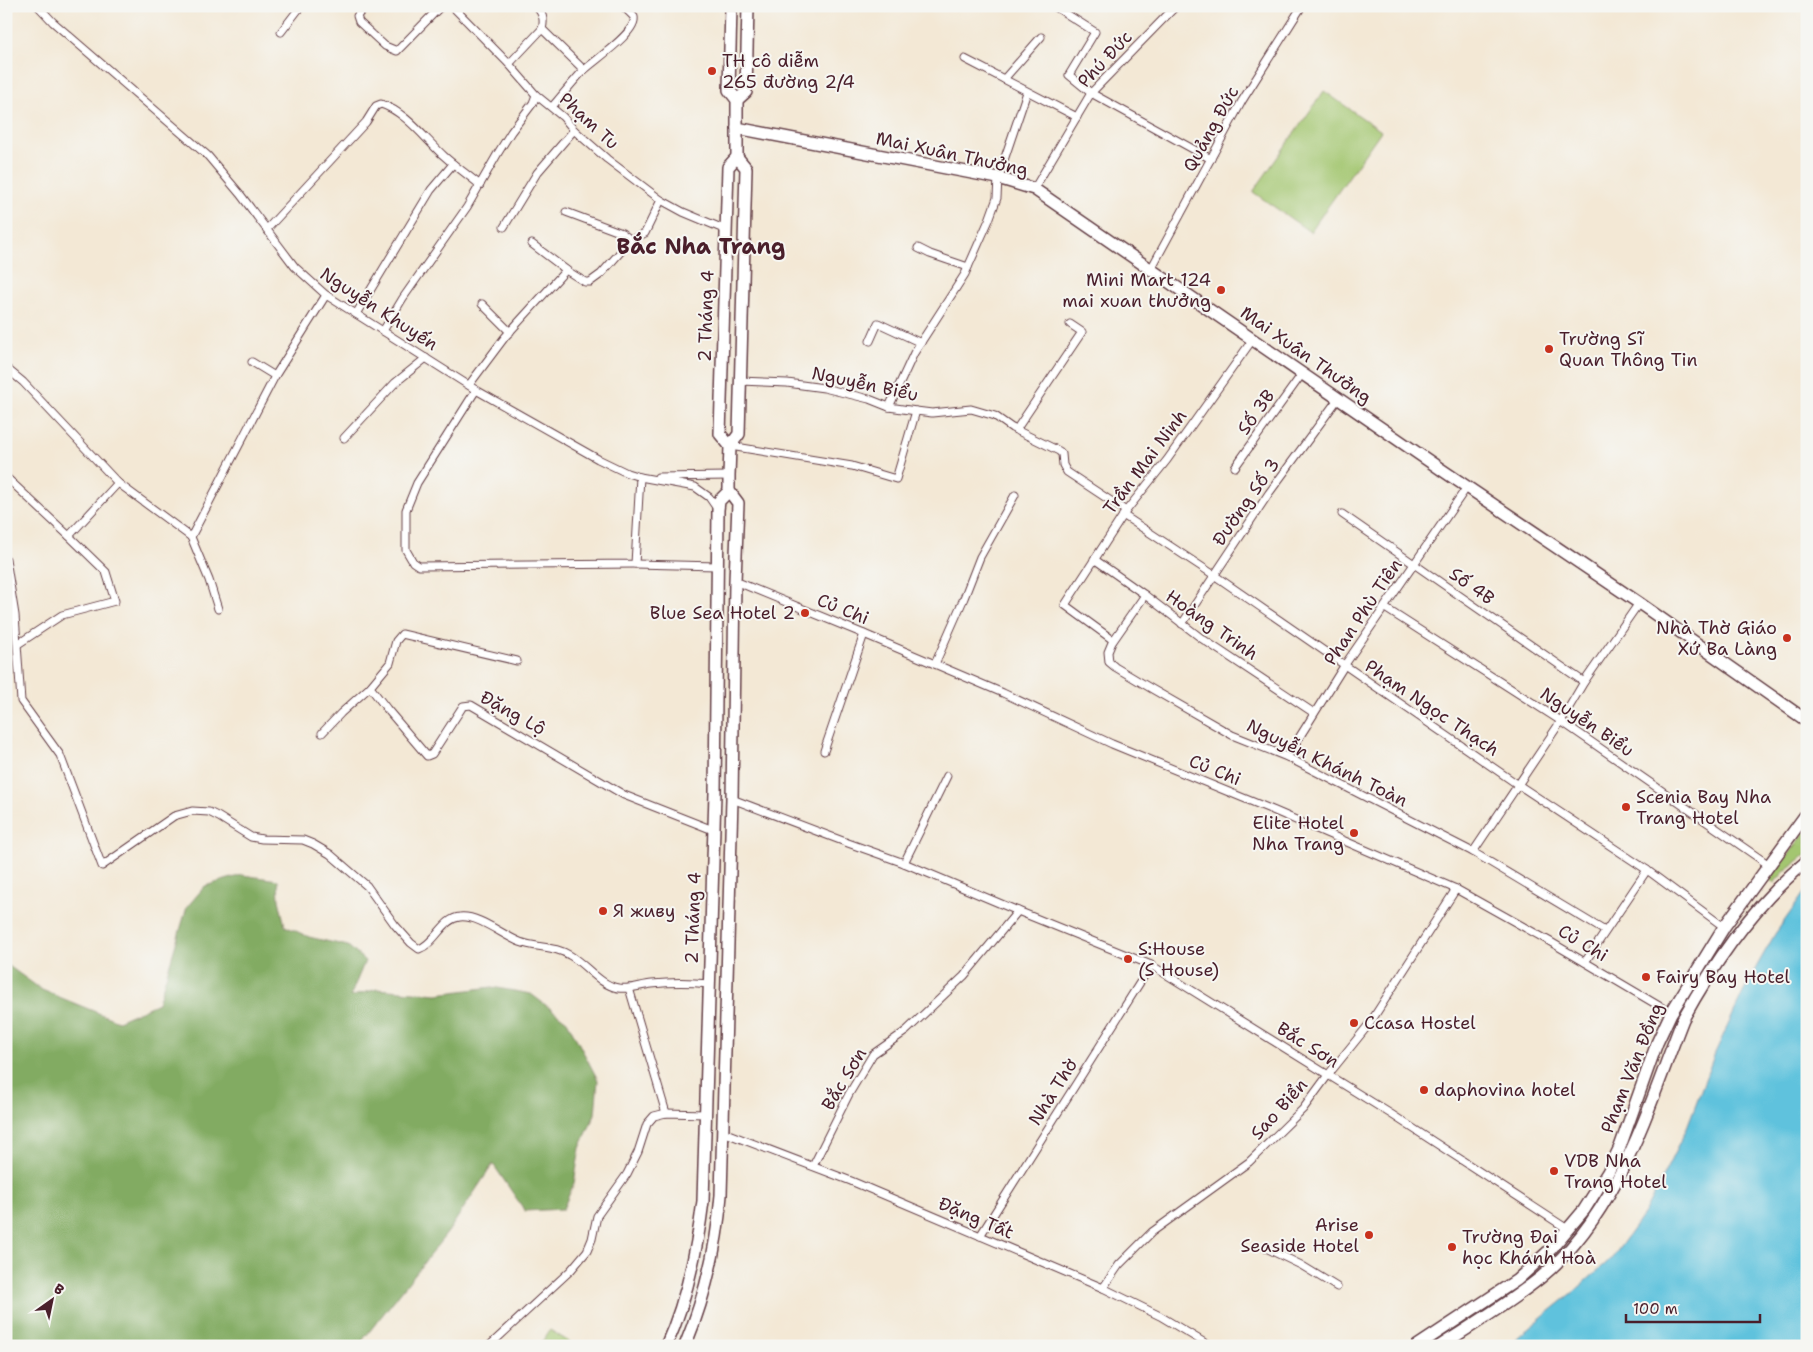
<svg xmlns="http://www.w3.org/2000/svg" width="1813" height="1352" font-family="'Shantell Sans',sans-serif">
<rect width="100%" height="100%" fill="#f6f6f2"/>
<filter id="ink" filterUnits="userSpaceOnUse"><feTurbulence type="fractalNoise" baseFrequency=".02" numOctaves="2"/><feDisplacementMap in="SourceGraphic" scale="10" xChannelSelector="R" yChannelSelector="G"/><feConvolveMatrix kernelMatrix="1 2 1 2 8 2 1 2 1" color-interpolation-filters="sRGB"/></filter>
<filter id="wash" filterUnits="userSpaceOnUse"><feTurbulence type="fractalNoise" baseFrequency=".0096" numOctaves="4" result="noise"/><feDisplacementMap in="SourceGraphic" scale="20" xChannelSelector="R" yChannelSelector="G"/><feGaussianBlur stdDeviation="1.12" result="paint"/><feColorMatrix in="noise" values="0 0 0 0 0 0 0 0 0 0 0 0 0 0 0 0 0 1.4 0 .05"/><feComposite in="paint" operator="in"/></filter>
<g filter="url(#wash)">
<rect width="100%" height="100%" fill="#f3e8d5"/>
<g fill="#a3c670" stroke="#76724e">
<polygon points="1324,91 1381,131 1310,232 1253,192"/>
<polygon points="1807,830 1807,854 1785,871 1774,883 1771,882 1770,879"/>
<polygon points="550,1330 571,1343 569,1346 539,1346"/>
</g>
<polygon fill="#82ab62" stroke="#666546" points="242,875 278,880 279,900 285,926 309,937 348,946 365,961 350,997 377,989 437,994 492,987 531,994 567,1021 598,1080 595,1114 580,1148 574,1183 563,1209 525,1211 493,1164 448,1232 358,1346 6,1346 6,964 42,990 118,1021 158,1003 187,907 205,886"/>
<polygon fill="#5fc2dd" stroke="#547084" points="1807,889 1807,1346 1507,1346 1575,1291 1613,1257 1645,1212 1686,1130 1715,1053 1749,980 1775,934"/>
</g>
<g filter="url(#ink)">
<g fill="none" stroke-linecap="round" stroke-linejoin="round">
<g stroke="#633d44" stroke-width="9">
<g id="street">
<polyline points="38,6 53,22 208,156 240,194 295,267 326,295 476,390 598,459 627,473 640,477 695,487 709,497 718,510"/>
<polyline points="366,6 357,16 359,22 385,46 397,51 441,6"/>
<polyline points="452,6 509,64 536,95 563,117 574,130 607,159 661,200 683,212 726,230"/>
<path d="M 536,6 C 542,13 545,19 542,29"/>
<polyline points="1054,6 1095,32 1069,75 1091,93 1211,159"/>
<polyline points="281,32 301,6"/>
<polyline points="965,59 1077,117"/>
<polyline points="509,64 542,29 584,70"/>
<polyline points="1004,79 1041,37"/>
<path d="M 552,107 C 562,95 572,83 582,72 C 593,61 638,32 634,17 L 623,6"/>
<polyline points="1034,189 1091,93 1176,6"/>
<polyline points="566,212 622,233 631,240"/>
<polyline points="504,227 537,173 574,130"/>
<path d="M 267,229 L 366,122 L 376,106 L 381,104 C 406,112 425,139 444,156 C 455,166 468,175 480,185"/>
<polyline points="532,244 569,272 585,282 590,282 601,274 631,240 645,233 661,200"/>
<polyline points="918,248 930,254 968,267"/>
<polyline points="1151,269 1242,101 1302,6"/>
<polyline points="482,304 510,332"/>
<polyline points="356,314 431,190 453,164"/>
<polyline points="383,331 403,298 467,207 498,153 511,132 533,103 536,95"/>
<polyline points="1253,339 1167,460 1126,511 1065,605 1113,640 1108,652 1109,662 1115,667 1152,689 1232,735 1287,757 1473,852 1605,931"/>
<polyline points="870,341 878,323 921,343"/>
<polyline points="252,362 275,376"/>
<polyline points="6,368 23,382 118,483"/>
<polyline points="740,381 787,383 824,388 869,399 889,407 916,411 932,413 971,409 995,416 1012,428 1059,451 1062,454 1063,465 1067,472 1126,511"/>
<polyline points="469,385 505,337 566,270"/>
<polyline points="476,390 417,483 406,510 406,550 413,562 419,566 635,564 640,477"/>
<polyline points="889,407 914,353 965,274 989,220 997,198 998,178 1027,92"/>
<polyline points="1016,430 1082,332 1070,324"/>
<polyline points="344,438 395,383 426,358"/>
<polyline points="730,446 852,466 896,479 916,411"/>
<polyline points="1235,467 1302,374"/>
<polyline points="6,477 69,536 118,483 191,537 275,376 326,295"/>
<polyline points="658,477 729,476"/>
<polyline points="1342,514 1584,682"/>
<polyline points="1123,515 1214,575 1517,784 1647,870 1724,927"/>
<polyline points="191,537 209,580 218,609"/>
<path d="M 6,559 L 15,615 L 21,701 L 60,755 L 102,866 L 174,816 L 192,811 L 209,812 L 219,817 L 251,837 L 262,839 L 303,840 L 313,844 L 330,854 L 367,886 L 395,925 L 411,943 L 419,949 C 436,943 443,918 460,917 C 479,915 502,935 520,942 C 536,948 556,946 571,956 C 586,965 600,985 618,988 C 629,990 641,985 652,984 C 671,982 690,982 709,984"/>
<polyline points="1094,559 1145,595 1201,638 1314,713"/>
<polyline points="635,564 717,566"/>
<polyline points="735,581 864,634 1003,693 1112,744 1275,811 1456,889 1549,941 1671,1013"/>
<polyline points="1385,608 1561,721 1769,865"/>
<polyline points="1182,624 1269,493 1338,399"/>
<polyline points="1113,641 1145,595"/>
<polyline points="18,644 62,615 115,601 106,572 69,536"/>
<polyline points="517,661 402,634 396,641 390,663 370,687 387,709 427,756 432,754 463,706 471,705 624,795 713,830"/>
<polyline points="935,664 964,598 980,557 1015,495"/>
<polyline points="322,733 341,713 370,687"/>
<polyline points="824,751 864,634"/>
<polyline points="1287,757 1344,666 1467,487"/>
<polyline points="732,799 848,843 904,863 1018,911 1151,965 1391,1114 1569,1230"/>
<polyline points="1473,852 1561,721 1584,682 1639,603"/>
<polyline points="904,863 947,776"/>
<polyline points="1585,962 1647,870"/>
<polyline points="629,988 666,1113"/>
<polyline points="723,1132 851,1181 1103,1288 1160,1316 1210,1346"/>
<polyline points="813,1166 849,1094 873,1054 906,1031 964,976 1018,911"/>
<polyline points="980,1236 1151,965"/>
<polyline points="1264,1247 1301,1265 1337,1287"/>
<polyline points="1103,1288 1119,1265 1152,1232 1249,1162 1303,1109 1328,1075 1370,1023 1456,889"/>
<polyline points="489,1346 571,1270 587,1251 592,1239 597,1216 627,1174 638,1152 647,1124 654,1116 666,1113 705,1114"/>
</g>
</g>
<g stroke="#633d44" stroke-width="14">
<g id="primary">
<polyline points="737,100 746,92 748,6"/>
<polyline points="737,128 998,178 1034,189 1442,470 1639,603 1807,721"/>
<polyline points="730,446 720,434 728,167 737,157"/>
<path d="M 666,1346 C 687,1300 697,1250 703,1201 L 715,793 L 718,510 L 719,501 L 729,491"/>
<path d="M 685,1346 C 705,1297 717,1247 721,1195 L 732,799 L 735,581 L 738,503 L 729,491 L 729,476 L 730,446 L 739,434 L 746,168 L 737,157 L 737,100 L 729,90 L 731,6"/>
<polyline points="1417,1346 1517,1280 1551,1249 1584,1210 1608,1172 1620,1147 1657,1043 1671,1013 1724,927 1807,813"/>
<path d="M 1440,1346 C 1474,1324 1509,1303 1540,1278 C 1619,1213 1647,1110 1683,1019 C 1715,961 1755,903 1807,861"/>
</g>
</g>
<use href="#street" stroke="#fff" stroke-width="7"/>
<use href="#primary" stroke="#fff" stroke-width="11"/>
</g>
</g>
<g fill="#c8321e" stroke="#f6f6f2" stroke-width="2">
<circle cx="712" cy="71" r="5"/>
<circle cx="1221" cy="290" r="5"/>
<circle cx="1549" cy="349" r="5"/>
<circle cx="805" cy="613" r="5"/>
<circle cx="1787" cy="638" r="5"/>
<circle cx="1626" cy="807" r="5"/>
<circle cx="1354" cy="833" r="5"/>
<circle cx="603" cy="911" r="5"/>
<circle cx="1128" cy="959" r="5"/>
<circle cx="1646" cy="977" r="5"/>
<circle cx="1354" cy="1023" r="5"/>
<circle cx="1424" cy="1090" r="5"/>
<circle cx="1554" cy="1171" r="5"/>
<circle cx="1369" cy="1235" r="5"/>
<circle cx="1452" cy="1247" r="5"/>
</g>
<g text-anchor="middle" stroke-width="4" stroke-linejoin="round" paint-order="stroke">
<g font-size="18" fill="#4a1f2b" stroke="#f6f6f2">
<text transform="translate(1105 59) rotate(-47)" y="6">Phú Đức</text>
<text transform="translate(589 121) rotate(43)" y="6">Phạm Tu</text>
<text transform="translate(1211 129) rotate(-61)" y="6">Quảng Đức</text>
<text transform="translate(952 154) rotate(12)" y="6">Mai Xuân Thưởng</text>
<text transform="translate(379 309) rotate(33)" y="6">Nguyễn Khuyến</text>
<text transform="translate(706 316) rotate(-88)" y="6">2 Tháng 4</text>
<text transform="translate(1306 355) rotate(35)" y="6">Mai Xuân Thưởng</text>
<text transform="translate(865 384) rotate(12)" y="6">Nguyễn Biểu</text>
<text transform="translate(1256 412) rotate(-55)" y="6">Số 3B</text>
<text transform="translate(1145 462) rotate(-53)" y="6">Trần Mai Ninh</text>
<text transform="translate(1246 502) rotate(-55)" y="6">Đường Số 3</text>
<text transform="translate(1472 586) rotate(35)" y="6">Số 4B</text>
<text transform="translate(843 609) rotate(22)" y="6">Củ Chi</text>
<text transform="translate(1363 612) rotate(-56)" y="6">Phan Phù Tiên</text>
<text transform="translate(1212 625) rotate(35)" y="6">Hoàng Trinh</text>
<text transform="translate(1432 708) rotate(34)" y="6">Phạm Ngọc Thạch</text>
<text transform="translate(513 713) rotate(29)" y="6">Đặng Lộ</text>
<text transform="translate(1587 722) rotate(34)" y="6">Nguyễn Biểu</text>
<text transform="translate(1327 763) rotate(26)" y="6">Nguyễn Khánh Toàn</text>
<text transform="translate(1215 770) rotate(22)" y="6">Củ Chi</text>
<text transform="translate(693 918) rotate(-88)" y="6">2 Tháng 4</text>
<text transform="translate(1583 943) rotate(31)" y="6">Củ Chi</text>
<text transform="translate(1308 1045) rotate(32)" y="6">Bắc Sơn</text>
<text transform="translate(1632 1068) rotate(-68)" y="6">Phạm Văn Đồng</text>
<text transform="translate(844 1079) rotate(-59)" y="6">Bắc Sơn</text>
<text transform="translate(1053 1092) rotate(-58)" y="6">Nhà Thờ</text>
<text transform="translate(1279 1109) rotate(-48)" y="6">Sao Biển</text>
<text transform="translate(976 1218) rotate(23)" y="6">Đặng Tất</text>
</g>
<g font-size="18" fill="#4a1f2b" stroke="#f6f6f2" text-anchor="start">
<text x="722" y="67">TH cô diễm<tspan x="722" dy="21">265 đường 2/4</tspan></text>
<text x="1211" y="286" text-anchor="end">Mini Mart 124<tspan x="1211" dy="21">mai xuan thưởng</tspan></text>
<text x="1559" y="345">Trường Sĩ<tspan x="1559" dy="21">Quan Thông Tin</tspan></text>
<text x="795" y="619" text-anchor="end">Blue Sea Hotel 2</text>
<text x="1777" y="634" text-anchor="end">Nhà Thờ Giáo<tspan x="1777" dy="21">Xứ Ba Làng</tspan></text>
<text x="1636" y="803">Scenia Bay Nha<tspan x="1636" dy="21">Trang Hotel</tspan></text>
<text x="1344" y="829" text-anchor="end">Elite Hotel<tspan x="1344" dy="21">Nha Trang</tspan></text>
<text x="613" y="917">Я живу</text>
<text x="1138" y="955">S:House<tspan x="1138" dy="21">(S House)</tspan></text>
<text x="1656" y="983">Fairy Bay Hotel</text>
<text x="1364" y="1029">Ccasa Hostel</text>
<text x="1434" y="1096">daphovina hotel</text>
<text x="1564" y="1167">VDB Nha<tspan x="1564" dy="21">Trang Hotel</tspan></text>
<text x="1359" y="1231" text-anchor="end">Arise<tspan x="1359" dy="21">Seaside Hotel</tspan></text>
<text x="1462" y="1243">Trường Đại<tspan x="1462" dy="21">học Khánh Hoà</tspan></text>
</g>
<g font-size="22" font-weight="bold" fill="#4a1f2b" stroke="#f6f6f2">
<text x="701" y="254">Bắc Nha Trang</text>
</g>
</g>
<rect width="1813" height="1352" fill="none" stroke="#f6f6f2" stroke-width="25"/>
<g transform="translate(52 1300) rotate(33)" stroke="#f6f6f2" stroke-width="4" paint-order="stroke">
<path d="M0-4L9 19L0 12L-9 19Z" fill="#4a1f2b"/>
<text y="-8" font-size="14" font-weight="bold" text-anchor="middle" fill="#4a1f2b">B</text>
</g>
<path d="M1626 1314v8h134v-8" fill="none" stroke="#4a1f2b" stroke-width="2.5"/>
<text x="1633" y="1314" font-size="15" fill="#4a1f2b" stroke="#f6f6f2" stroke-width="4" paint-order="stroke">100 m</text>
</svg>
